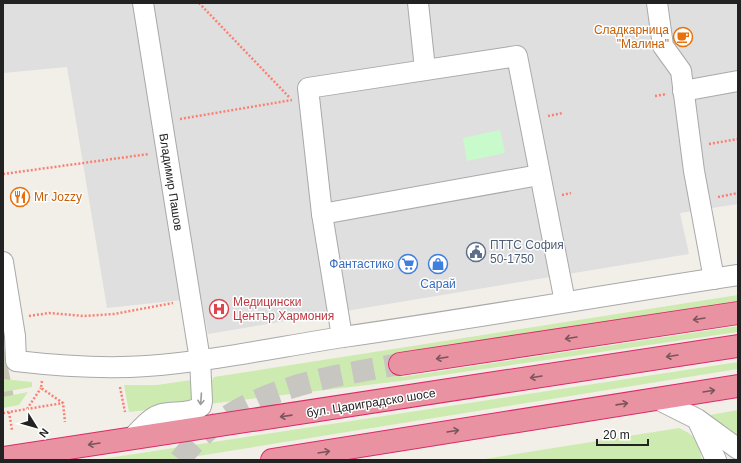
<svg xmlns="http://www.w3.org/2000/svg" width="741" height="463" font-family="Helvetica,sans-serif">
<rect width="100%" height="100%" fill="#f2efe9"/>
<polygon fill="#e0dfdf" points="3,3 738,3 738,204 680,213 689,254 208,334 201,298 107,308 67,67 3,73"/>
<polygon fill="#c7c7b4" points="3,343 15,402 3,404"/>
<g fill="#cdebb0">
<polygon points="738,295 738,304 397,355 401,377 738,326 738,332 401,381 209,404 210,384 214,377"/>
<polygon points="738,362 738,369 174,460 95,460"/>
<polygon points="3,379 32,382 32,387 3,392"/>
<polygon points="191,380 192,398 184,406 129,412 124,385 157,385"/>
<polygon points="28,392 19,405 3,408 3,397"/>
<polygon points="738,410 738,440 710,415"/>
<path d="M 679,428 C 697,436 698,441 702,460 L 478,460 Z"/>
</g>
<polygon fill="#c8facc" points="500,130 505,153 467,161 463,138"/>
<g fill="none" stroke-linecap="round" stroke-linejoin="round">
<path stroke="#c8c6c1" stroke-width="22" stroke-dasharray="22 11" stroke-linecap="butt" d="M 180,460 C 231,391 321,378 400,364"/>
<g stroke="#a9a9a9" stroke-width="22">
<g id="minor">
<polyline points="418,3 425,69"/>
<polyline points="657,3 663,46 681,71 694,171 714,279"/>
<polyline points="683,91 738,81"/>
<polyline points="322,214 539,175"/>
<path d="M 3,262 L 15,336 L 16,361 C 59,366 104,369 147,366 C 213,361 278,347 343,337 C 475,318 606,295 738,275"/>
<polyline points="342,337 322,214 308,88 517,56 565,302"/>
<polyline points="657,399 697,419 738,449"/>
<polyline points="698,421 716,460"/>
<path d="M 132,438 C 141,429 150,417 162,414 C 174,411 191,415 201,406 L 202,401 L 200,360 L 143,3"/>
</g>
</g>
<g stroke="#dc2a67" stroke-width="24">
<g id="highway">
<polyline points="400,364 738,313"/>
<polyline points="3,458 738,346"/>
<polyline points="272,460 738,386"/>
</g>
</g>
<g stroke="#fa8072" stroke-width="2.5" stroke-dasharray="2 2" stroke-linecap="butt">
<polyline points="199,3 290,98"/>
<polyline points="655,96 667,94"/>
<polyline points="548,116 563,113"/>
<polyline points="180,119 292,100"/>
<polyline points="709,144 738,139"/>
<polyline points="3,174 149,154"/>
<polyline points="562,195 571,193"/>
<polyline points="718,197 738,193"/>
<polyline points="29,316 49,313 84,316 114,314 173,303"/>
<polyline points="42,381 41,388 63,403 65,422"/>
<polyline points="120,387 125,412"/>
<polyline points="27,409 41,388"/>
<polyline points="9,412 12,430"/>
<polyline points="3,413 63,403"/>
</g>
<use href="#minor" stroke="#fff" stroke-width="20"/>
<use href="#highway" stroke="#e892a2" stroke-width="22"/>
</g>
<defs><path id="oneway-shaft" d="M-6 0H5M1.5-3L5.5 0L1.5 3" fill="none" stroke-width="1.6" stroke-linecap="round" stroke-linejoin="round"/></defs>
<g stroke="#7b545c">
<use href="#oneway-shaft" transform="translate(699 319) rotate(171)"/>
<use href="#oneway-shaft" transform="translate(571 338) rotate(171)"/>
<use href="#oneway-shaft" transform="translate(672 356) rotate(171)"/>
<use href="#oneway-shaft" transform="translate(442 358) rotate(171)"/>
<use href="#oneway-shaft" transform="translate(536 377) rotate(171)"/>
<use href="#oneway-shaft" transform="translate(709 391) rotate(-9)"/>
<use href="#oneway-shaft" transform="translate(622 404) rotate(-8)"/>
<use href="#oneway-shaft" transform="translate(286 416) rotate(172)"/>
<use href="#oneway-shaft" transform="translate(453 431) rotate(-9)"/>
<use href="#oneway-shaft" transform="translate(94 444) rotate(171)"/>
<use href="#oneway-shaft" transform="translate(324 452) rotate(-9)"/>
</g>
<use stroke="#9c9c9c" href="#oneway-shaft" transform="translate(201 399) rotate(94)"/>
<defs>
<g id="cafe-ring" transform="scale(1)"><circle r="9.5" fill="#fff" stroke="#e8710a" stroke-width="1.5"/><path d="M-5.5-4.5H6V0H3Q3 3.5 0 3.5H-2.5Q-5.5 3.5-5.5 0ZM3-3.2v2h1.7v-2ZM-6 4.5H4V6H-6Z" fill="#e8710a"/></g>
<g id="restaurant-ring" transform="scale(1)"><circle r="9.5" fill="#fff" stroke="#e8710a" stroke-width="1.5"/><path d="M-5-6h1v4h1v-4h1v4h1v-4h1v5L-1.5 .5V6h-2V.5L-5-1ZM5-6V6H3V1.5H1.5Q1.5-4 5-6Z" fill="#e8710a"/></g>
<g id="civic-ring" transform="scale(1)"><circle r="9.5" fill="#fff" stroke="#5c6f8a" stroke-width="1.5"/><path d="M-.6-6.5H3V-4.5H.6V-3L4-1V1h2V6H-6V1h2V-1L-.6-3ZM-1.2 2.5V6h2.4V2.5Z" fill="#5c6f8a"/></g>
<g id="supermarket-ring" transform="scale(1)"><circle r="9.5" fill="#fff" stroke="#3f7fe0" stroke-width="1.5"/><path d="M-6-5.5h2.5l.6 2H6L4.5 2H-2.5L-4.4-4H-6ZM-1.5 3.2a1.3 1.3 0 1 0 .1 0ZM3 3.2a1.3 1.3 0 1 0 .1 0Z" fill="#3f7fe0"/></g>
<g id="shop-ring" transform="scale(1)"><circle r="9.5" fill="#fff" stroke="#3f7fe0" stroke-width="1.5"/><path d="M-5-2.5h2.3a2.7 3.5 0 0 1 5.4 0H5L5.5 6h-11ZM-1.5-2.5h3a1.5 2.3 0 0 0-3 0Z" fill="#3f7fe0"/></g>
<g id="hospital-ring" transform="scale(1)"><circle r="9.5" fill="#fff" stroke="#e0444e" stroke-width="1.5"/><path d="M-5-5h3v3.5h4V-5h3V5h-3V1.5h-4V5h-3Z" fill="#e0444e"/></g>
</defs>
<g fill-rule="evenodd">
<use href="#cafe-ring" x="683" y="37"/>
<use href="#restaurant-ring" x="20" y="197"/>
<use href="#civic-ring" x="476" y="252"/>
<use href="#supermarket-ring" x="408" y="264"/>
<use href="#shop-ring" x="438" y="264"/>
<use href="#hospital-ring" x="219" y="309"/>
</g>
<g text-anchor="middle" stroke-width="3" stroke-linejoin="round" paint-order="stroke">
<g font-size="12" fill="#c56008" stroke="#fff" text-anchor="end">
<text x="669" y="34">Сладкарница<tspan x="669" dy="14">"Малина"</tspan></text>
<text x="34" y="201" text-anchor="start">Mr Jozzy</text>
</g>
<g font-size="12" fill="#222" stroke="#fff">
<text transform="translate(171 182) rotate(81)" y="4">Владимир Пашов</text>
<text transform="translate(371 403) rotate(-9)" y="4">бул. Цариградско шосе</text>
</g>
<g font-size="12" fill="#4e5e75" stroke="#fff" text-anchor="start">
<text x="490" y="249">ПТТС София<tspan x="490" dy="14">50-1750</tspan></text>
</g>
<g font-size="12" fill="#366cbe" stroke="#fff" text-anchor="end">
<text x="394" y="268">Фантастико</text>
<text x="438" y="288" text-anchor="middle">Сарай</text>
</g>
<g font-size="12" fill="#be3a42" stroke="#fff" text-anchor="start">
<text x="233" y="306">Медицински<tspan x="233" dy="14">Център Хармония</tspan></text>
</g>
</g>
<rect width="741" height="463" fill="none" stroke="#222222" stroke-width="8"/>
<g transform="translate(36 427) rotate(127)" stroke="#ffffff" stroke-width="3" paint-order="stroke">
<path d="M0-3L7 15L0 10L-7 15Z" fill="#222222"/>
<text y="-6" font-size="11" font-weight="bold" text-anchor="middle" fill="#222222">N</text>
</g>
<path d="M597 439v6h51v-6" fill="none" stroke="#222222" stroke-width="2"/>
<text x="603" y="439" font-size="12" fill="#222222" stroke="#ffffff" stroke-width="3" paint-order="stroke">20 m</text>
</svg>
